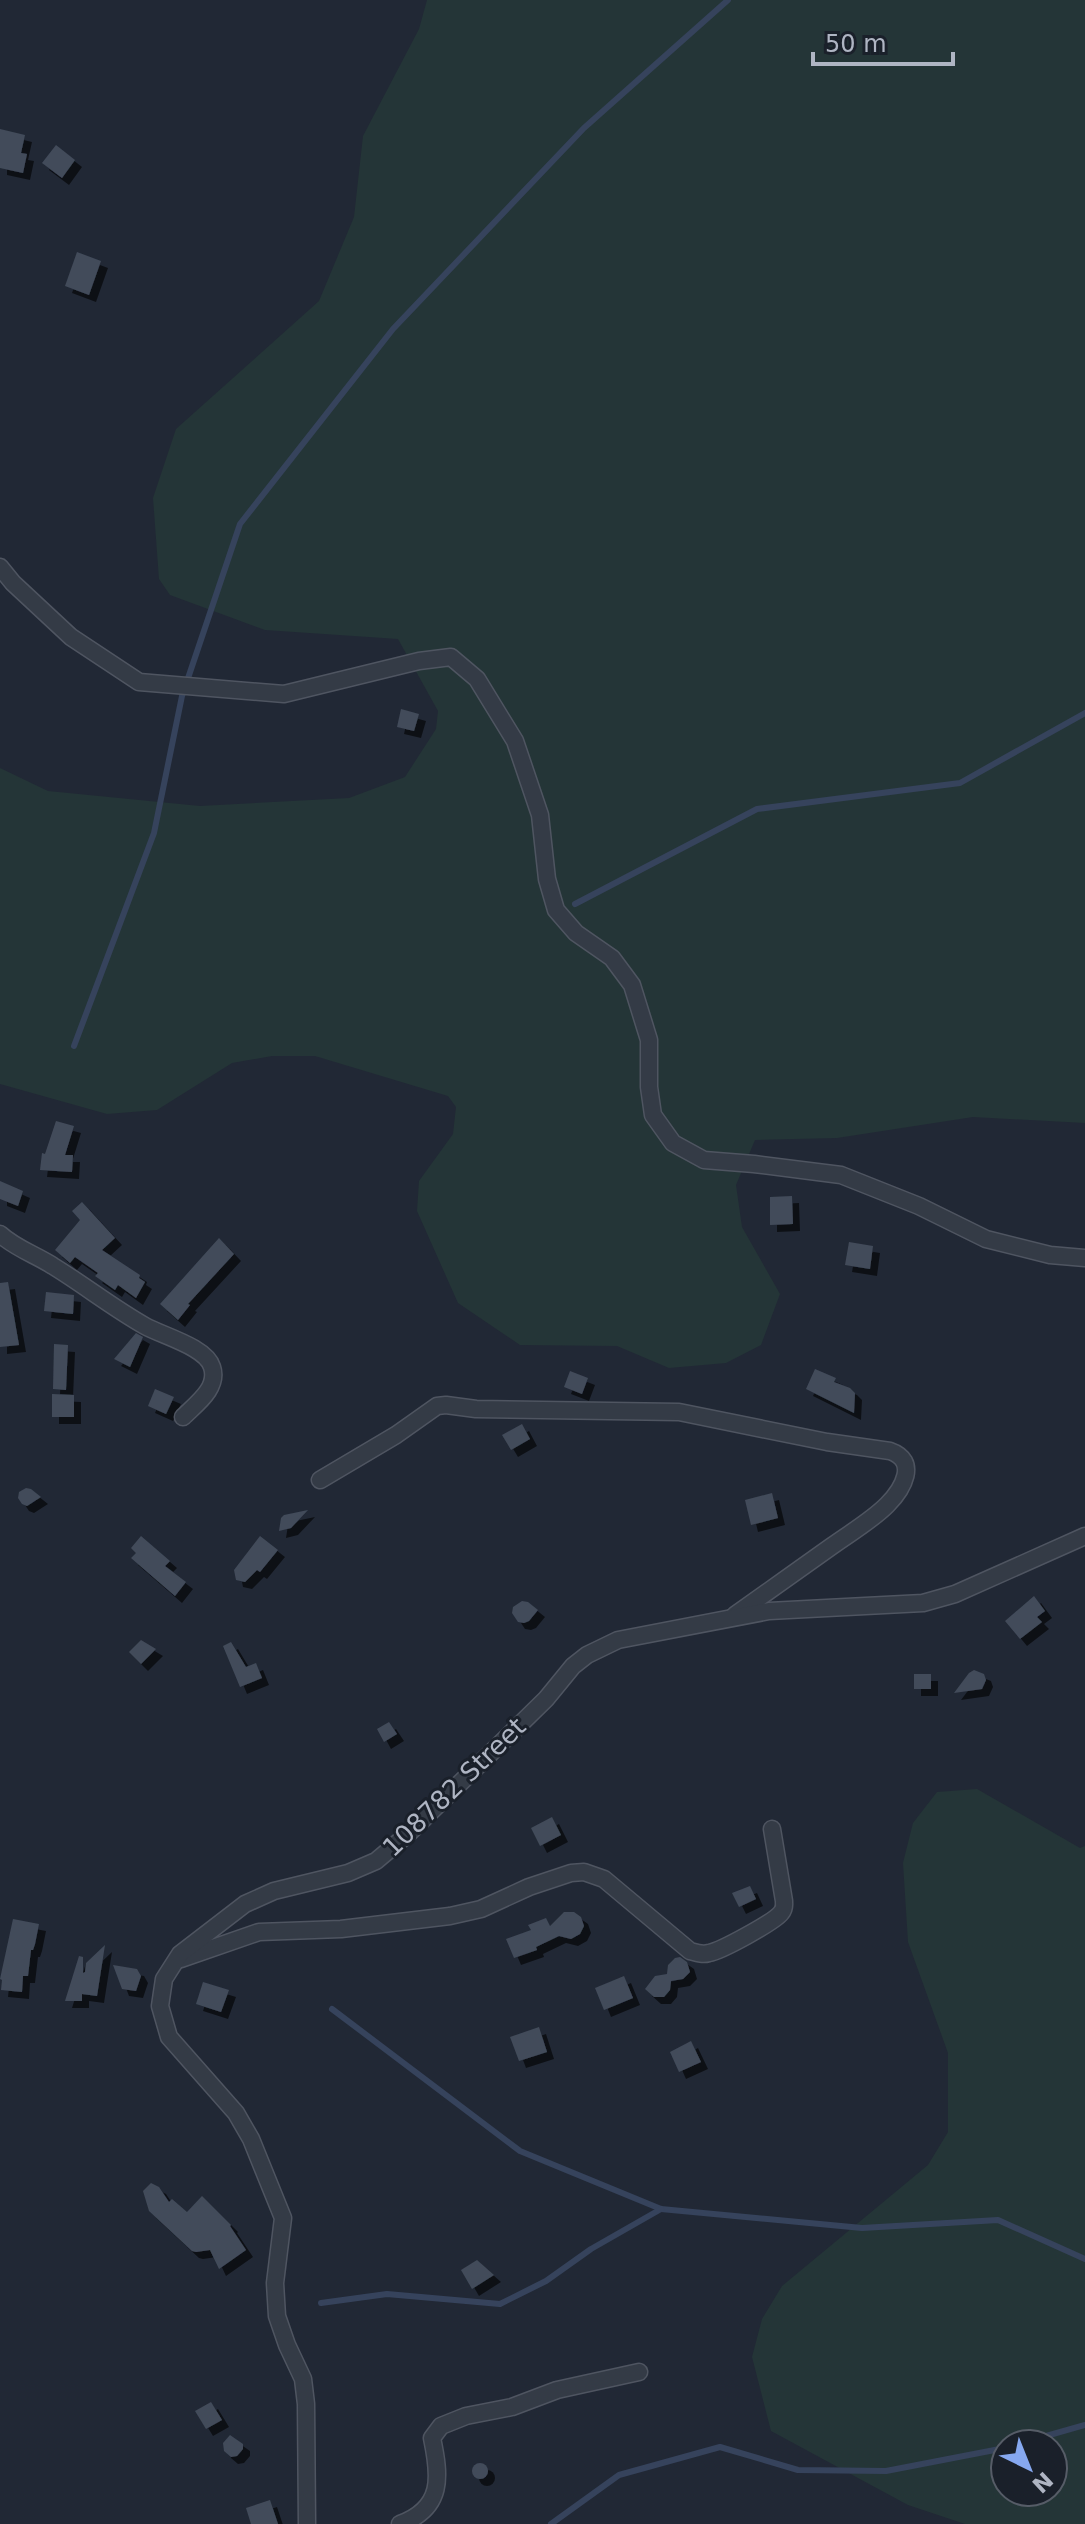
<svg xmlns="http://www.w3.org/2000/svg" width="1085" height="2524" font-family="'DejaVu Sans',sans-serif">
<defs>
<filter id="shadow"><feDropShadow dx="7" dy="7" stdDeviation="0" flood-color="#0009"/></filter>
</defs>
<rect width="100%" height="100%" fill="#212835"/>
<g fill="#243537" fill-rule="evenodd">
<polygon points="427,0 1085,0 1085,1123 973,1117 837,1138 755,1140 736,1185 742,1227 780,1294 761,1345 726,1363 669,1368 617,1346 520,1345 458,1303 417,1211 419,1181 453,1134 456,1107 448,1096 315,1056 272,1056 232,1063 157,1110 107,1114 0,1084 0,768 48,791 200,806 349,798 405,777 436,729 438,711 398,639 265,630 170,595 159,579 153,498 176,429 319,301 354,217 363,136 419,29"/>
<path d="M 977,1789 L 1080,1848 L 1085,1846 L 1085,2524 L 965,2524 L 908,2505 L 771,2431 L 752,2357 L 762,2319 L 782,2286 L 928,2165 L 948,2132 L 948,2053 L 908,1942 L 903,1863 L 913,1823 L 937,1792 ZM 1005,2444 L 1053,2444 L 1053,2492 L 1005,2492 Z"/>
</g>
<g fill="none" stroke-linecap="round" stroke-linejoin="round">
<g stroke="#36435c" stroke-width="6">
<polyline points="575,904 757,809 960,783 1085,713"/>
<polyline points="74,1046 154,833 182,696 240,524 393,329 584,128 728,0"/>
<polyline points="332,2009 520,2151 661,2209 862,2228 998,2220 1085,2259"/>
<polyline points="321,2303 387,2294 500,2304 546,2281 591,2249 661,2209"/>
<polyline points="1018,2444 1085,2425"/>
<polyline points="551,2524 619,2475 720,2447 798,2470 886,2471 1005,2448"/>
</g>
</g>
<g fill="#424b5a" filter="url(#shadow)">
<polygon points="0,129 25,135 21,153 27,154 23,173 0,168"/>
<polygon points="56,145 75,160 62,178 42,163"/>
<polygon points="77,252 101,261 89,295 65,286"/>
<polygon points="401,709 419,714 414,731 397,727"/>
<polygon points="56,1121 74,1126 65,1155 73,1155 72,1172 40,1170 42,1153 45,1154"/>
<polygon points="0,1181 23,1191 18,1206 0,1199"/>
<polygon points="792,1196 793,1224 770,1225 770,1197"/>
<polygon points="82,1202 115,1238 102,1250 140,1275 139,1278 145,1282 136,1298 118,1285 115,1290 95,1276 98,1273 75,1257 70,1263 55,1250 80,1220 72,1211"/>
<polygon points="219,1238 234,1254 188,1304 190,1305 178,1320 160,1304"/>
<polygon points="849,1242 873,1246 870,1269 845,1265"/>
<polygon points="8,1282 19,1345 0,1347 0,1283"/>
<polygon points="46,1292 74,1295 73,1314 44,1311"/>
<polygon points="136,1333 143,1337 130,1367 114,1359"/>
<polygon points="54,1344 68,1345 66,1390 53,1389"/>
<polygon points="815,1369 836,1378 834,1382 850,1388 855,1393 854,1413 806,1389"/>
<polygon points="570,1371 588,1378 582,1394 564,1387"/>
<polygon points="155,1389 174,1397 166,1414 148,1406"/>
<polygon points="52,1394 74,1395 74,1417 52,1417"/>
<polygon points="522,1424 530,1439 511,1450 502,1435"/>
<polygon points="26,1488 31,1489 41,1497 27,1506 22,1504 18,1498 19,1492"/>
<polygon points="772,1493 778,1518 751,1525 745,1500"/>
<polygon points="308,1510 291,1528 279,1531 281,1518 284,1515"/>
<polygon points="141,1536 170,1561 165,1566 186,1582 175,1596 131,1558 136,1553 131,1548"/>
<polygon points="260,1536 278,1550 260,1572 257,1570 245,1582 236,1580 234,1570"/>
<polygon points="1034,1596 1045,1611 1037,1617 1042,1622 1020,1639 1005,1621"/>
<polygon points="522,1601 528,1602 538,1610 529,1621 524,1623 518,1622 512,1613 513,1607"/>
<polygon points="141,1640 156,1649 141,1664 129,1652"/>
<polygon points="231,1642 246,1667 256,1663 262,1678 240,1687 223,1646"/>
<polygon points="974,1670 984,1674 986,1680 982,1689 954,1693 969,1673"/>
<rect x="914" y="1674" width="17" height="15"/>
<polygon points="389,1722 397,1734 384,1742 377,1729"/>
<polygon points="552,1817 561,1835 540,1846 531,1828"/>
<polygon points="750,1886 756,1899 739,1907 732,1893"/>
<polygon points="564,1912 574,1912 581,1917 584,1926 580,1934 571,1939 559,1936 536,1947 537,1950 514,1958 506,1939 531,1930 528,1925 546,1918 550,1926"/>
<polygon points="13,1919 39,1924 35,1944 33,1950 31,1950 28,1976 23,1976 22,1992 1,1990 2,1980 0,1979"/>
<polygon points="105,1945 97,1996 82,1994 82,2001 65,2001 79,1956 83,1957 83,1973 85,1972 86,1963"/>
<polygon points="675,1958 680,1957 687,1962 690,1972 683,1979 671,1981 670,1990 664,1997 654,1997 645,1989 655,1976 667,1974 668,1965"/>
<polygon points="113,1965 137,1969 141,1976 136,1991 122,1989"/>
<polygon points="624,1976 633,1998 604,2010 595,1988"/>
<polygon points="203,1982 229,1990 221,2012 196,2004"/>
<polygon points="539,2027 547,2052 519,2061 510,2037"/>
<polygon points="691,2041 701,2062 679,2072 670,2052"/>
<polygon points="151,2183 159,2187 169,2202 172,2199 187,2212 202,2196 231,2225 230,2226 246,2250 219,2269 210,2250 196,2252 192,2251 149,2211 143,2191"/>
<polygon points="477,2260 494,2275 472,2289 461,2270"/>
<polygon points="211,2402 222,2420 206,2429 195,2411"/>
<polygon points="230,2435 243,2444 243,2449 237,2456 231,2457 224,2451 223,2443"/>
<circle cx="480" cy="2471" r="8"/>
<polygon points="270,2500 278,2524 251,2524 246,2508"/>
</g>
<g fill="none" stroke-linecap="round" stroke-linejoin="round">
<g stroke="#4f5561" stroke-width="19">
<g id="street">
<polyline points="0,567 13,583 71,637 139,682 284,694 419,661 451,657 477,679 515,741 540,815 547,879 556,910 576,933 612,958 632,985 649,1040 649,1087 653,1115 673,1143 704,1160 754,1164 841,1175 919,1206 986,1239 1050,1255 1085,1258"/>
<path d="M 0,1234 C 15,1248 36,1255 53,1266 C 84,1285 113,1308 145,1326 C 163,1336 206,1347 212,1367 C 219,1388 196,1404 183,1417"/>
<path d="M 320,1480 L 396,1435 L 437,1406 L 446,1405 L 476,1409 L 679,1412 L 827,1442 L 890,1451 C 919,1461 903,1489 887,1505 C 871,1521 850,1533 832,1546 C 800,1569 767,1592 735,1615"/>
<path d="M 181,1959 L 259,1932 L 341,1929 L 450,1916 L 481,1909 L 529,1887 L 571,1873 L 584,1872 L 604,1879 L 690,1951 C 697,1953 702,1955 709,1953 C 721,1951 774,1922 781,1913 C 785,1908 784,1906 784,1901 L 772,1829"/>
<polyline points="307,2524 306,2404 303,2379 287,2345 277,2316 275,2283 283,2218 251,2139 236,2113 169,2037 160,2006 164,1979 180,1954 245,1904 274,1891 348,1873 376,1861 408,1834 546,1699 573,1666 587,1655 618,1640 769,1611 923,1603 955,1594 1085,1536"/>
<path d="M 400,2524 C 444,2508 440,2476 432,2438 L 441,2426 L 466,2416 L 512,2407 L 557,2390 L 639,2372"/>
</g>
</g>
<use href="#street" stroke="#343b46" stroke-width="16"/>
</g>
<g text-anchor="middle" stroke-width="6" stroke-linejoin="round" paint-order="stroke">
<g font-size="26" fill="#afb5c3" stroke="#1a202a">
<text transform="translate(454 1787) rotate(-44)" y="9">108782 Street</text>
</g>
</g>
<g transform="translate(1029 2468) rotate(137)"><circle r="38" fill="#1a202a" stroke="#565c67" stroke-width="2"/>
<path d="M0-6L14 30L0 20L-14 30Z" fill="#86a8f0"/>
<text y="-12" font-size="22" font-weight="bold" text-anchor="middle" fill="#afb5c3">N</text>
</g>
<path d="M813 52v12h140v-12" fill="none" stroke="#afb5c3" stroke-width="4"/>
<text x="825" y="52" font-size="24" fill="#afb5c3" stroke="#1a202a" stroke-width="6" paint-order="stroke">50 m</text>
</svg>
